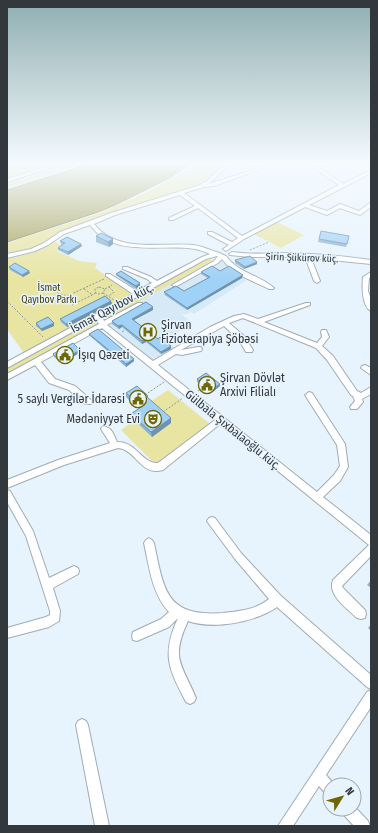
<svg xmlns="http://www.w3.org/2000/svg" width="378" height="833" font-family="'Fira Sans Condensed',sans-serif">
<rect width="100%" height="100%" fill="#e7f3fd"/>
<polygon fill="#d5e9f7" points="214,260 221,262 250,278 194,314 191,312 187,314 181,314 193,323 165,340 175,348 154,361 108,324 108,319"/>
<g fill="#e8e5a3">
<polygon points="7,164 54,164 7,179"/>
<polygon points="69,164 81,164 7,188 7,184"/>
<polygon points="199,164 224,164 204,181 194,186 89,221 57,233 37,247 7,255 7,243 100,213 148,192"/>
<polygon points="277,222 304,235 281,248 254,234"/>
<polygon points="53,241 63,246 57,251 79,261 97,263 95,268 134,295 24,353 7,329 7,259 29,253"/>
<polygon points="206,259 214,260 108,319 104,315"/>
<polygon points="95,319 98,324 7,374 7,368"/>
<polygon points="168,390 210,424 156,465 121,430 132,422 127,417"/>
</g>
<polygon fill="#a9a55f" stroke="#868454" points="89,164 190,164 171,177 115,205 98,212 7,242 7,190"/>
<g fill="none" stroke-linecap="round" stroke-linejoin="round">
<g stroke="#a0acb5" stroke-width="2">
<g id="minor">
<polygon points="55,164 62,164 7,182 7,179"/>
<path d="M 225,164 L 230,164 L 209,184 L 256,169 L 252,164 L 257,164 L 261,169 L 214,186 L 204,187 L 184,193 L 242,236 L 339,185 L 309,164 L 314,164 L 343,184 L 371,170 L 371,173 L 309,205 L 327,211 L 340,204 L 359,211 L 371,202 L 371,207 L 360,215 L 340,208 L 327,215 L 305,207 L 244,239 L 226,251 L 223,249 L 229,245 L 208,234 L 208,232 L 212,232 L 232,242 L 238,238 L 198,208 L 173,220 L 169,220 L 169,218 L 195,206 L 180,195 L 115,215 L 94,224 C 118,254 160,242 193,245 C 203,246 211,251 220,253 L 221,254 L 226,256 C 238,273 260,275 274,288 L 273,289 L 269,289 C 253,281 232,274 222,259 L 218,263 L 177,286 L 175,287 L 172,285 L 214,261 L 218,256 L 217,256 L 206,259 L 102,316 L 104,321 L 138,303 L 142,303 L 142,305 L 107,325 L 153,361 L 210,327 L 234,316 L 244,314 L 258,319 L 306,303 L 310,303 L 310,305 L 264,322 L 317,343 L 322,337 L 321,332 L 322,330 L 326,330 L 329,337 L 322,346 L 333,356 L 357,391 L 361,393 L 371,387 L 371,394 L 362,399 L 363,402 L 357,409 L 351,409 L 350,407 L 355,401 L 353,396 L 351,395 L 327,360 L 316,348 L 243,318 L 229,323 L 244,336 L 253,350 L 252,352 L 246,352 L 239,340 L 224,326 L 181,350 L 198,347 L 201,347 L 202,349 L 201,351 L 182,355 L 176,354 L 158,365 L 317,492 L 334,475 L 340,466 L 337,445 L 305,395 L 309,392 L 312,393 L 345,444 L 348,467 L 340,481 L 323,497 L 371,535 L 371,556 L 342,586 L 343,588 L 365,610 L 366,614 L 365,618 L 361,619 L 357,618 C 348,609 327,595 333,580 L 369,545 L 220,424 L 163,470 C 141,477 136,449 118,448 L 64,465 L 7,488 L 7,480 L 58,460 L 110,443 L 101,429 L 102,427 C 111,425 114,435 117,442 C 136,441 142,464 158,463 L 215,420 L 102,328 L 41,362 L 55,379 L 75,386 L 91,400 L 92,402 L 91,404 L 85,404 L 69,390 L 49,383 L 35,365 L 7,380 L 7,374 L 99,324 L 96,319 L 7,368 L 7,362 L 133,294 L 106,276 L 106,274 L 110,274 L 137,291 L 152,283 L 147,279 L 123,269 L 123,267 L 127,267 L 151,277 L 157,281 L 202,257 L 210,254 C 205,252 201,250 195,249 C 160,243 115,259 90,225 L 64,234 L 48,245 L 35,251 L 7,258 L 7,254 L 31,249 L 44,243 L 60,232 L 111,213 L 200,185 L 207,181 Z"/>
<path d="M 232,252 C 251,255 271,253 291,253 C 318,254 344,256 371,260 L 371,264 L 311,258 L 320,281 L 317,283 L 314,281 L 305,257 L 250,257 L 230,255 L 229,254 Z"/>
<path d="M 371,272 L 371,277 L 369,278 L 368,291 L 371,299 L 371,311 C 362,307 362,286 363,277 Z"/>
<polygon points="365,365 371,368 371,375 361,368 362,366"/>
<polygon points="7,490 10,491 33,531 49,578 74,566 78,568 79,571 78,574 53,588 60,611 59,621 49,627 7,638 7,628 46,617 50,615 50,611 26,536 7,502"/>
<path d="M 212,517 L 215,518 L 241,553 L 281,596 L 371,675 L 371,689 L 367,687 L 277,607 C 256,622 213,630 188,621 C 170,659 182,664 196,698 L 194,702 L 190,704 L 186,702 C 169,669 161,655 178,618 L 169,627 L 137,641 L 133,640 L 132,636 L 133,632 L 161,619 L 169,612 C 152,594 149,566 144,543 L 146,540 L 149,538 L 152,540 L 154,543 C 164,591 166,617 223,613 C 240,611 255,610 269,599 L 235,559 L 209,524 L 207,521 L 209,518 Z"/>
<polygon points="371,690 371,707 326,775 335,785 330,785 330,794 325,793 319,786 293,826 278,826 367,692"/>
<polygon points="82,719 86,721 88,725 109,826 95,826 76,725 78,721"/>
<polygon points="354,806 368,821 370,826 354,826 343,814 341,809 354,809"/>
</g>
</g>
<g stroke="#8e979e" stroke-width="1" stroke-dasharray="2 1.5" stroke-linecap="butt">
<polyline points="250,250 269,242"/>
<polygon points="99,287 105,289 103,293 98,294 95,292 95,289"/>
<polyline points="109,287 114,292 109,296"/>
<polyline points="84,289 93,295"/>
<polyline points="105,289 112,285"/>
<polyline points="57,293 67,296 104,279"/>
<polyline points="103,293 114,300"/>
<polyline points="7,301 43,337"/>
<polyline points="72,305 96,293"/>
<polyline points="122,332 125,330"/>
<polyline points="198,391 204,387"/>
<polyline points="145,395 164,382"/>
<polyline points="163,412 183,398"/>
</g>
<use href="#minor" fill="#fff" fill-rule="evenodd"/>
</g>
<g fill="#8ab4d4">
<polygon points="321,231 349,236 346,247 318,242"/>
<polygon points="96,236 113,239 113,244 109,247 96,242"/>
<polygon points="60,241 81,244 82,246 68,255 58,250 58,248 62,245 61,244"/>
<polygon points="235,260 257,264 244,269 235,263"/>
<polygon points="9,267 29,271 30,273 23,277 10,270"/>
<polygon points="220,271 242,278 187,310 165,295 164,292 184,291 208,278 201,274 201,272"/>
<polygon points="116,274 140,286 136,289 117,276"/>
<polygon points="111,301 112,304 67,327 61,322 60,319"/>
<polygon points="153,310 134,320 158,339 171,346 171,349 161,354 146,342 142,344 122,327 119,329 112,324 112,321"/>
<polygon points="36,323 54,326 42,331 36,326"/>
<polygon points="89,334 134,361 126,367 90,336"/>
<polygon points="81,352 62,363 54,357 53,354"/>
<polygon points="197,379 220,384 220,386 211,393 197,382"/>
<polygon points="126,393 148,399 171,418 171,423 152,437 132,418 131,414 139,409 126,397"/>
<polygon points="371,580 371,588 367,585"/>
<polygon points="371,624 371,631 368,628"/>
</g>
<g fill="#7092ac">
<polygon points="113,239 113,244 109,247 108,242"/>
<polygon points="81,244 82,246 68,255 68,252"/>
<polygon points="257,262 257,264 244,269 245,267"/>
<polygon points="29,271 30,273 23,277 22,275"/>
<polygon points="243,275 242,278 187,310 187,308"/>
<polygon points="140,283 140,286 136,289 136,286"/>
<polygon points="111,301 112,304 67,327 66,324"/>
<polygon points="153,307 153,310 132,321 132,319"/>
<polygon points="54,323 54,326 42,331 41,329"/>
<polygon points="122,325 122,327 119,329 118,326"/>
<polygon points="145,339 146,342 142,344 142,341"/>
<polygon points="171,346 171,349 161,354 161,352"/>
<polygon points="80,350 81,352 62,363 61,361"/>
<polygon points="134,359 134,361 126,367 126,364"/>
<polygon points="220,384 220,386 211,393 211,390"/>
<polygon points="171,418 171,423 152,437 151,432"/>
</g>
<g fill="#a0d1f6" stroke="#7092ac">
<polygon points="321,231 349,236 347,244 319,239"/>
<polygon points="101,233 113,239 108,242 96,236"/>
<polygon points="67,237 81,244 68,252 58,248 65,243 60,241"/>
<polygon points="250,256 257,262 245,267 235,260"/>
<polygon points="15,263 29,271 22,275 9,267"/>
<polygon points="212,266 220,271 229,266 243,275 187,308 164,292 176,286 184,291 210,277 201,272"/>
<polygon points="121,271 140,283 136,286 116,274"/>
<polygon points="105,296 111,301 66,324 60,319"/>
<polygon points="146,302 153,307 132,319 158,339 160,337 171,346 161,352 145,339 142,341 122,325 118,326 112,321"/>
<polygon points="48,317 54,323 41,329 36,323"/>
<polygon points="98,329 134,359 126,364 89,334"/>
<polygon points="73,343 80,350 61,361 53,354"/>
<polygon points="206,373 220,384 211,390 197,379"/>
<polygon points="137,386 148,396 147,397 171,418 151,432 131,414 141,407 126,393"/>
</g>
<linearGradient id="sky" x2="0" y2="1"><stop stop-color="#8faeb1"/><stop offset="0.58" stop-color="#f4fafe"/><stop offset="1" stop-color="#f4fafe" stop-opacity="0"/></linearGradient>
<rect width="378" height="281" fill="url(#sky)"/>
<defs>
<g id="hospital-ring" transform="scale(0.9)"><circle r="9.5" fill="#e7f3fd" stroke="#6f6800" stroke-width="1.5"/><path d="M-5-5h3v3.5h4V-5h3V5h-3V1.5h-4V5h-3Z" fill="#6f6800"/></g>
<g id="civic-ring" transform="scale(0.9)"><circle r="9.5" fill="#e7f3fd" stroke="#6f6800" stroke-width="1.5"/><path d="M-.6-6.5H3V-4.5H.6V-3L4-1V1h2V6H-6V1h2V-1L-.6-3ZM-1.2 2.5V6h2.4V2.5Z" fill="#6f6800"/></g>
<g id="theatre-ring" transform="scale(0.9)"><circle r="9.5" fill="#e7f3fd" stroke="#6f6800" stroke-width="1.5"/><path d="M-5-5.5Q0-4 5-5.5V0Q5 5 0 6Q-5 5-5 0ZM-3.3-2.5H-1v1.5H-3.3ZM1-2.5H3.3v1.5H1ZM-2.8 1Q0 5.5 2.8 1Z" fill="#6f6800"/></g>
</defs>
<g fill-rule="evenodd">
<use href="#hospital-ring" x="148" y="332"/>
<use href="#civic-ring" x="65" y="355"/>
<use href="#civic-ring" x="207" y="385"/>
<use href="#civic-ring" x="138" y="399"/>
<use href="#theatre-ring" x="153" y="419"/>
</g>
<g text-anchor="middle" stroke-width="3" stroke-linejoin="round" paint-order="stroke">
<g font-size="10" fill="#33383c" stroke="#e7f3fd">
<text transform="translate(302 257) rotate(2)" y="4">Şirin Şükürov küç.</text>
</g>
<g font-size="10" fill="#413d03" stroke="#e7f3fd">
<text x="49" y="291">İsmət<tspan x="49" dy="12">Qayıbov Parkı</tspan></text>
</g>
<g font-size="12" fill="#33383c" stroke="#e7f3fd">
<text transform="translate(112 308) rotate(-28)" y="4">İsmət Qayıbov küç.</text>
<text transform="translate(233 430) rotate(39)" y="4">Gülbala Şıxbalaoğlu küç.</text>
</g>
<g font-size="12" fill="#33383c" stroke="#e7f3fd" text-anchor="start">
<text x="161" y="329">Şirvan<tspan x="161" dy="14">Fizioterapiya Şöbəsi</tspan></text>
<text x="78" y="359">İşıq Qəzeti</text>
<text x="220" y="382">Şirvan Dövlət<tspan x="220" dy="14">Arxivi Filialı</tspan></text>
<text x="125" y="403" text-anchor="end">5 saylı Vergilər İdarəsi</text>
<text x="140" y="423" text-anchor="end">Mədəniyyət Evi</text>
</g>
</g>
<rect width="378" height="833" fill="none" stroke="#33383c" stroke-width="16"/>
<g transform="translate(342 797) rotate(53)"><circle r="19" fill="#e7f3fd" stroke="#9fa8b0"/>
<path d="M0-3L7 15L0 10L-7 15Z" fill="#6f6800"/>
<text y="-6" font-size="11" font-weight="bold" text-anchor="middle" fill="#33383c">N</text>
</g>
</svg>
